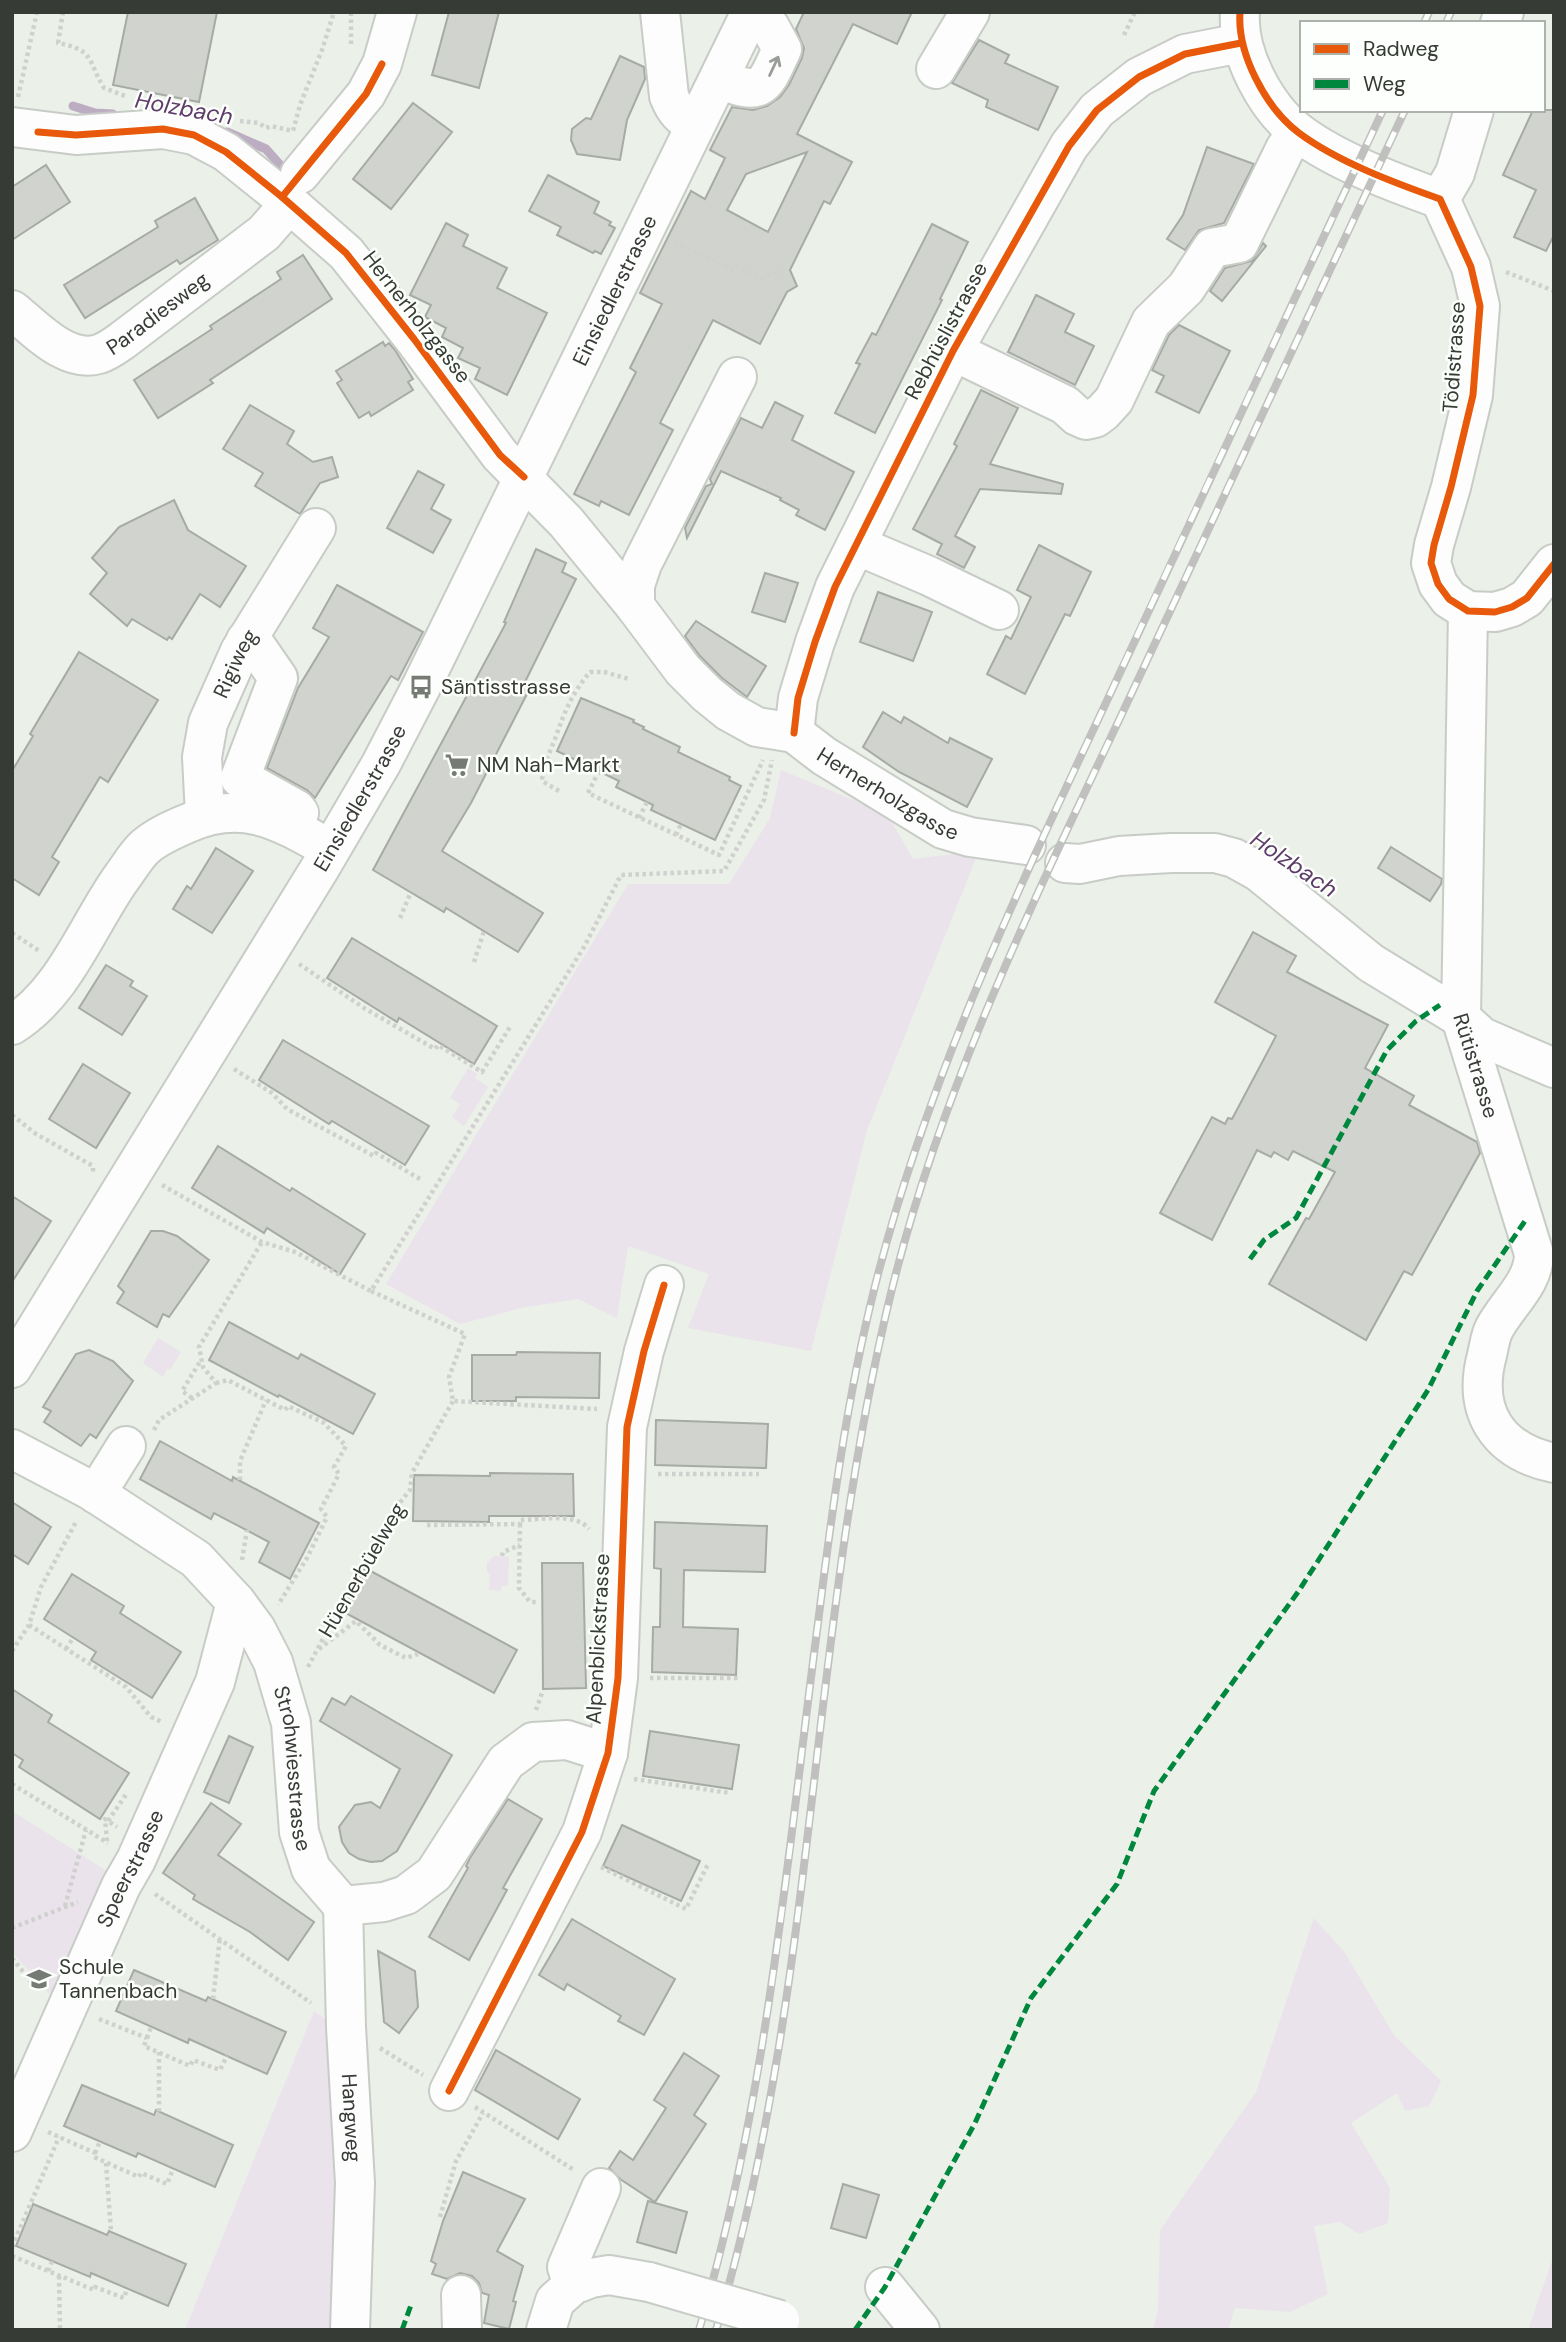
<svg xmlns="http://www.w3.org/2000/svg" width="1566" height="2342" font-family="'DM Sans',sans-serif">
<rect width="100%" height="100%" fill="#ebf0e8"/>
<g fill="#eae3ec">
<polygon points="781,770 887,814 913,859 979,851 867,1130 811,1351 688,1328 709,1274 628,1246 617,1318 578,1299 521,1308 460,1324 386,1284 628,884 729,884 770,818"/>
<polygon points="468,1068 477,1074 475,1078 488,1087 464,1126 452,1117 460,1104 450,1098"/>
<polygon points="158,1338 181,1352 170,1370 167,1369 163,1377 143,1363"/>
<polygon points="494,1556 509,1557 508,1586 501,1586 501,1591 489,1590 490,1574 487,1572 487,1563"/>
<polygon points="12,1811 110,1873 52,1997 12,1952"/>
<polygon points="1314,1918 1345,1953 1394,2035 1441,2081 1429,2106 1405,2111 1397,2093 1351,2123 1390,2188 1388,2223 1359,2234 1340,2222 1314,2226 1328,2294 1290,2312 1235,2308 1228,2330 1153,2330 1158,2310 1160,2230 1256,2092"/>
<polygon points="314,2011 337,2028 337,2330 185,2330"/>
<polygon points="1554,2255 1554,2330 1528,2330"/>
</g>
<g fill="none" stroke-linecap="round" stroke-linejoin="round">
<g stroke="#bdadc3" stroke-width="9">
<polyline points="73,106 95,113 113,114"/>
<polyline points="227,132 266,149 289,175"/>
</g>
</g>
<g fill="#d1d4ce" stroke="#a7aba5" stroke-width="2" fill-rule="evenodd">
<polygon points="128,12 217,12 199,102 113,85"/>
<polygon points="449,12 499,12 479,88 432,75"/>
<path d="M 804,12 L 912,12 L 897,44 L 853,24 L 797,134 L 852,162 L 830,204 L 824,201 L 790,270 L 797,286 L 787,292 L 760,344 L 713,320 L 660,423 L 673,430 L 629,515 L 601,501 L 599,506 L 574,494 L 636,372 L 630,368 L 662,304 L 640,293 L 691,191 L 705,199 L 725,158 L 710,150 L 732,107 L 753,110 L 767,106 L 780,97 L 789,85 L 802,58 L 804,48 L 796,29 ZM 807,152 L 768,232 L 727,210 L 746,174 Z"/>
<polygon points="979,40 1009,55 1005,63 1058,87 1038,130 986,107 988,100 952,83"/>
<polygon points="620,56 644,67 645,79 627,120 620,160 577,154 571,140 572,129 586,118 591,119"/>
<polygon points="413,103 452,132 391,209 353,179"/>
<polygon points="1533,110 1554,110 1554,235 1546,251 1514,237 1536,190 1503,175"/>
<polygon points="1207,147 1254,164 1224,223 1199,230 1185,250 1167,239 1183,215"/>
<polygon points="46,165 70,202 12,240 12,187"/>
<polygon points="548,175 599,202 594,213 611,222 609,225 615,228 601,254 595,251 593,253 557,235 561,227 529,211"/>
<polygon points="195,198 218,240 180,264 177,260 85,318 64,285 158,227 155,221"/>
<polygon points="446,223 468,235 463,246 507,268 497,288 547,313 507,395 475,379 480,368 458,358 463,348 442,337 446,328 425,317 431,305 410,295"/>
<polygon points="932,224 968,242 940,299 942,300 875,433 835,413 860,364 856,363 872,333 876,335"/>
<polygon points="1263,243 1266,246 1222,301 1210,291 1225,268 1252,261"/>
<polygon points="303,255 332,299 210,380 213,383 158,418 134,380 212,329 210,326 281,279 277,272"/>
<polygon points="1036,295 1074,314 1065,332 1094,346 1075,385 1008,352"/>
<polygon points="1179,325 1230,351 1199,413 1156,392 1164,376 1152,370 1169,335"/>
<polygon points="383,342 385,346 389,343 395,350 413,379 408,382 413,390 371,416 369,412 359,418 337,383 342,380 336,371"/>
<polygon points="981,390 1018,408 990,464 1063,484 1061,494 980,489 955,536 975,547 964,568 937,554 942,544 913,529 957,446 954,444"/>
<polygon points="775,402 803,416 792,440 854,472 825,530 796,515 799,510 780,500 781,498 721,471 687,538 685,528 706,486 712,484 710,479 741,418 762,428"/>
<polygon points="250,405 294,431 287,444 313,462 332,457 338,477 320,483 300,514 255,486 263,473 223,449"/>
<polygon points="418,471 444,485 431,509 451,520 433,553 387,528"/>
<polygon points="174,500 188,530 246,566 220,607 200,594 172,639 169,637 167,640 132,619 127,626 90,594 107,573 92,558 119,527"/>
<polygon points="1039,545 1091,572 1070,616 1065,614 1025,694 987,674 1006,636 1011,639 1031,597 1017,590"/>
<polygon points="536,549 566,563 562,572 576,579 522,688 528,692 471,803 442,851 543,913 518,952 446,908 444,912 373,870 506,623 504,622"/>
<polygon points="765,573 798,583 785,622 752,612"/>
<polygon points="337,585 423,632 398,680 391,676 315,798 307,790 267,768 298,688 329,637 313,628"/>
<polygon points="878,592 932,612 913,661 860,642"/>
<polygon points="696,621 766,666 747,697 722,678 700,656 685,636"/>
<polygon points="79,652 158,700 108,782 100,777 52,857 59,862 39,895 12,878 12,771 33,736 30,734"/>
<polygon points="581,698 634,720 633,722 644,727 643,729 680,747 678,752 730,777 729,780 741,786 715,840 651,810 653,805 616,787 619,781 557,751"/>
<polygon points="883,712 901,723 904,717 948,743 950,738 992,759 967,807 899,772 863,747"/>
<polygon points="1391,847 1442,879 1441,884 1430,901 1378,868"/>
<polygon points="216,848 253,871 212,933 173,909 187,886 191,889"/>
<polygon points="1253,932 1296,956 1287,972 1388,1025 1365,1068 1414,1096 1409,1105 1477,1142 1480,1153 1412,1275 1404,1271 1366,1340 1269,1284 1306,1218 1309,1219 1335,1172 1293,1151 1288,1160 1274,1152 1271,1157 1257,1150 1212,1240 1160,1213 1212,1117 1225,1124 1228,1118 1232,1119 1276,1036 1215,1002"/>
<polygon points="352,938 497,1026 474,1064 399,1018 397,1022 327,978"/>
<polygon points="106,965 133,981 130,986 147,996 122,1035 79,1008"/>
<polygon points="283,1040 429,1126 405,1165 332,1121 329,1124 259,1080"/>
<polygon points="83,1064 130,1093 96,1148 49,1119"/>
<polygon points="218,1146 290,1191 292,1188 365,1234 340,1274 267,1228 264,1233 192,1188"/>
<polygon points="12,1196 51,1221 12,1282"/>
<polygon points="151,1231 163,1231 177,1236 209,1260 169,1317 163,1314 157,1327 117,1303 124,1292 118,1286"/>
<polygon points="229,1322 298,1359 301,1354 375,1394 353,1434 279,1395 278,1397 209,1360"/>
<polygon points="89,1350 113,1361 133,1381 96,1438 90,1434 81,1446 44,1422 51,1411 43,1407 76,1354"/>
<polygon points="517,1352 600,1353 599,1398 516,1397 516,1401 472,1401 472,1355 516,1355"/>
<polygon points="656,1420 768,1424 766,1468 655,1465"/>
<polygon points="160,1441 232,1481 233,1477 319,1523 290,1579 259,1562 269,1542 214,1513 211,1519 140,1479"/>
<polygon points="490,1473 573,1474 574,1516 489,1516 489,1522 413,1521 414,1475 490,1476"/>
<polygon points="12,1502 51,1527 28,1564 12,1554"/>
<polygon points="655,1522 767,1526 765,1572 684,1570 683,1627 738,1629 736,1675 652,1672 653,1627 660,1627 661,1569 654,1568"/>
<polygon points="542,1563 583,1563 586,1688 543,1689"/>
<polygon points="365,1568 517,1650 494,1693 342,1611"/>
<polygon points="72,1574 124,1606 120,1613 181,1652 152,1698 91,1660 96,1652 44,1619"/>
<polygon points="12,1689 52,1715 48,1722 129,1773 100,1819 19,1767 23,1760 12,1753"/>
<polygon points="351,1696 452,1755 397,1851 382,1861 371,1862 359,1859 349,1853 342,1842 339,1827 355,1805 371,1802 380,1808 400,1769 320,1721 332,1698 345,1705"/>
<polygon points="650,1731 739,1745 732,1789 643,1776"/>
<polygon points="229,1736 253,1747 229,1803 204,1792"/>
<polygon points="508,1799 542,1819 503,1888 507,1890 469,1960 429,1937 468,1868 466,1866 470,1858"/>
<polygon points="211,1803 241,1824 218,1855 314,1922 288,1960 250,1932 193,1899 195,1895 163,1873"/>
<polygon points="622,1825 700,1861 681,1901 603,1866"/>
<polygon points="572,1919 675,1979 644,2035 618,2021 621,2016 567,1984 564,1990 539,1975"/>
<polygon points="378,1951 415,1971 418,2007 399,2033 384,2022"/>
<polygon points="134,1970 206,2001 208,1997 286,2032 267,2074 189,2039 188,2043 116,2011"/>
<polygon points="496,2050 580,2099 558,2139 475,2090"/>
<polygon points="684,2053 719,2076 694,2115 706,2124 655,2202 620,2179 609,2168 620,2151 633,2160 666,2108 654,2100"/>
<polygon points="82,2085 154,2115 156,2110 233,2145 215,2187 138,2153 136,2157 64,2126"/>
<polygon points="463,2172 525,2199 497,2251 523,2266 513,2301 516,2302 509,2329 484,2323 489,2295 482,2293 479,2283 472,2276 460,2273 447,2279 432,2274 436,2264 431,2261 443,2221"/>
<polygon points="843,2184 879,2195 866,2238 831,2228"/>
<polygon points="648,2201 687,2212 676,2253 637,2242"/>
<polygon points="33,2204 107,2235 109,2231 186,2264 168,2306 91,2273 90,2277 16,2246"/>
</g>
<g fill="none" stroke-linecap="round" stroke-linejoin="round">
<g stroke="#c8ccc6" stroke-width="42">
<g id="minor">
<path d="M 660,12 L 669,96 C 675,111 681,117 695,125"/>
<path d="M 1240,12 C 1237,54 1266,108 1299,133 C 1338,162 1395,183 1440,199 L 1471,267 L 1480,306 L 1473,395 L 1451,487 L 1434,545 L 1431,563 L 1438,584 L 1449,599 L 1468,611 L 1495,612 L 1512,607 L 1527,598 L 1554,564"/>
<polyline points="1500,23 1504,12"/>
<polyline points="936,69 970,12"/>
<path d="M 719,79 C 763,97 764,88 782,49 L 770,27 L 749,16"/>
<path id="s1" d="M 12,127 L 76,135 L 163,129 L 194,135 L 226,152 L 282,197 L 346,253 L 414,339 L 500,455 L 566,522 L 635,606 L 683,670 L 707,694 L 728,711 L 757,727 L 794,733 L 824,756 L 943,829 L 970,837 L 1026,845"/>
<polyline points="300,174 366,94 382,64 397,12"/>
<polyline points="1440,199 1455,173 1474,110"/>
<path id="s2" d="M 12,310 C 35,328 66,364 99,354 C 108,351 116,345 123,340 L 264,233 L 290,203"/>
<polyline points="953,351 1065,405 1077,416 1086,420 1095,418 1103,412 1114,400 1151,322 1186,288 1212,248 1239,243 1285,149 1297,132"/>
<polyline points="856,545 929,576 999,610"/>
<polyline points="635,606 635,585 642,564 737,377"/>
<path id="s3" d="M 1468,611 L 1461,1018 L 1534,1254 C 1534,1283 1507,1304 1494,1329 C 1490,1337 1489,1347 1487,1355 C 1472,1411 1497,1451 1554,1463"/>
<polyline points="246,640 258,649 278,678 240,778 296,809 299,813 297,817"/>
<polyline points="794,733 798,698 815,642 835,587 953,351 1069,146 1097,110 1139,77 1185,54 1241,43"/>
<path id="s4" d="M 205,815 L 202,757 L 208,723 L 240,651 L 316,528"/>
<polyline points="1065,863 1080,864 1119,856 1171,853 1215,853 1234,858 1259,872 1371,963 1461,1018 1482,1037 1554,1068"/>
<path d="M 12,1025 C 65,992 87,926 122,877 C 129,868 136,855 145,847 C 156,837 172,830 186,824 C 243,798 280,821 330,849"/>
<path id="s5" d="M 12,1449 L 92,1491 L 196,1559 L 236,1602 L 256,1629 L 273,1662 L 291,1723 L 299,1832 L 311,1869 L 343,1906"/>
<polyline points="96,1494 126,1446"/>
<path id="s6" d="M 343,1906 L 346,2027 L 355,2183 L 350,2330"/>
<polyline points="343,1906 384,1902 406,1895 434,1874 506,1762 533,1742 567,1740 608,1753"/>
<polyline points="449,2091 582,1832 608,1753 618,1678 627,1427 644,1351 664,1285"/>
<path id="s7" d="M 12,2132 L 121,1886 L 136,1860 L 215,1682 L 236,1602"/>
<polyline points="573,2285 567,2267 601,2188"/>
<polyline points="885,2287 920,2330"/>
<polyline points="461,2295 462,2330"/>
<polyline points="546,2330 555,2301 573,2285 591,2278 609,2275 649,2282"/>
</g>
</g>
<g stroke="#c8ccc6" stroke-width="42">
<g id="major">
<path id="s8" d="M 12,1368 L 320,868 L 381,764 L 421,687 L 751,12"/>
</g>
</g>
<g stroke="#d0d1cf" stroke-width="4.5" stroke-dasharray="3.5 3.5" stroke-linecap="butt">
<path d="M 63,12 L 58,43 C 95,50 87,60 104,88 L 125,96"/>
<polyline points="1124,35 1135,12"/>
<polyline points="351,44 351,12"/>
<polyline points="18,97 37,12"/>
<polyline points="240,121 259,123 266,128 271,126 293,131 300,105 322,50 334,12"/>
<polyline points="674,242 735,271 737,267 761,278 782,271"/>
<polyline points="1506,272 1554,291"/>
<polyline points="599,771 588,793 719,855 763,760"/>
<path d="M 559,791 L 542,781 C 543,765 549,754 555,739 C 564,713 572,693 590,672 L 604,672 L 629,679"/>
<polyline points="639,818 647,802"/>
<polyline points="676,835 681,824"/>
<polyline points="400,918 411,892"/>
<polyline points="12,933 41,952"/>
<polyline points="474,962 484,931"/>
<polyline points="299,964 364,1008 435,1049 438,1045 482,1072 510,1027"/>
<polyline points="234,1069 272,1093 287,1109 374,1156 376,1153 420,1179"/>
<polyline points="12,1115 36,1134 93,1166 93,1173"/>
<polyline points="162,1185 262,1242 295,1252 371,1291 584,947 621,875 724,871 764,800 772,760"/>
<polyline points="371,1291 465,1334 449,1377 453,1401 597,1409"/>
<polyline points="216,1383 228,1380 285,1410 288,1406 324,1423 346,1446 334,1467 339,1474 321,1509 327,1517 307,1558 278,1605"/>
<polyline points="192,1398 182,1391 201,1360"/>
<polyline points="154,1430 159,1420 216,1383 203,1367 199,1347 262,1242"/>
<polyline points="658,1474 759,1474"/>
<polyline points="240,1480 240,1461 266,1400"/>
<polyline points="520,1524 519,1588 530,1602 539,1602"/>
<path d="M 427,1525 L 520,1524 L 520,1520 C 539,1520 576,1512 589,1529"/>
<polyline points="502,1556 503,1552 520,1545"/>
<polyline points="242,1560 247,1530"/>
<polyline points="29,1625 126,1687 151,1717 162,1722"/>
<polyline points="66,1649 73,1638"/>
<polyline points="319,1649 356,1621 380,1645 406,1658 418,1654"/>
<polyline points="12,1651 29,1625 41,1587 77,1520"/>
<polyline points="308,1667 386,1520 410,1490 412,1473 453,1401"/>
<polyline points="650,1678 741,1678"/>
<polyline points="536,1710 542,1693"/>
<polyline points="634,1779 730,1793"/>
<polyline points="12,1784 108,1843"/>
<polyline points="108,1821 127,1793"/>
<polyline points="107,1841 105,1819 117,1827"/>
<polyline points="601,1867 686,1909 708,1864"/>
<polyline points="155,1894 311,2003"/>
<polyline points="65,1906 86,1830"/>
<polyline points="12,1928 78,1902"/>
<polyline points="12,1958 38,1990"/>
<polyline points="213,1999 220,1937"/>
<polyline points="99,2019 147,2038 144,2046 190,2066 193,2060 220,2070 227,2056"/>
<polyline points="147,2038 151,2027"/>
<polyline points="380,2048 423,2075"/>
<polyline points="159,2052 159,2112"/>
<polyline points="475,2107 574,2170"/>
<polyline points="48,2132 95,2153 94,2157 139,2177 141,2173 167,2184 173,2169"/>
<polyline points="95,2153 100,2141"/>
<polyline points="106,2163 111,2232"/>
<polyline points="440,2217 456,2161 483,2113"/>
<polyline points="12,2247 59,2137"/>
<polyline points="12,2256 94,2290 95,2287 124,2298 127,2289"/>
<polyline points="48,2271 52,2261"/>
<polyline points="59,2276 60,2330"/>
</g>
<use href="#minor" stroke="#fcfdfc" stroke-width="38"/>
<use href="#major" stroke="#fcfdfc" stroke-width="38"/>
<g stroke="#c0c1bf" stroke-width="8">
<g id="rail">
<polyline points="1424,23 1429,12"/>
<polyline points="1446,23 1451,12"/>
<path d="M 699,2330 C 767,2100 787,1859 818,1623 C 832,1510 847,1397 875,1286 C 926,1083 1015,896 1104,707 C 1196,508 1290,309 1383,110"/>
<path d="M 716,2330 C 817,1994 808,1637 890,1297 C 939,1094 1031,906 1120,718 C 1215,515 1310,313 1405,110"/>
</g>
</g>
<use href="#rail" stroke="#fcfffb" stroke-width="5" stroke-dasharray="16" stroke-linecap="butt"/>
<g stroke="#c8ccc6" stroke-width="42" stroke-linecap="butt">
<polyline id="minor-bridge" points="649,2282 780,2320"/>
</g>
<use href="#minor-bridge" stroke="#fcfdfc" stroke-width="38"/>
<g stroke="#00873e" stroke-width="5" stroke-dasharray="10 5" stroke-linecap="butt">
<polyline points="1250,1259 1264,1240 1296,1218 1387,1050 1416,1021 1440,1005"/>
<polyline points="402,2330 411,2305"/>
<polyline points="855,2330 885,2287 975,2123 1031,1998 1117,1884 1154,1791 1298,1592 1428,1390 1477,1291 1525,1221"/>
</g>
<g stroke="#fcfffb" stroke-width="11">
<g id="cycleway">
<path d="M 1240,12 C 1237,54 1266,108 1299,133 C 1338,162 1395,183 1440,199 L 1471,267 L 1480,306 L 1473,395 L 1451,487 L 1434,545 L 1431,563 L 1438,584 L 1449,599 L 1468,611 L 1495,612 L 1512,607 L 1527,598 L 1554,564"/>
<polyline points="38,132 76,135 163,129 194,135 226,152 282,197 346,253 414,339 500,455 524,477"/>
<polyline points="282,197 366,94 382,64"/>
<polyline points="794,733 798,698 815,642 835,587 953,351 1069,146 1097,110 1139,77 1185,54 1241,43"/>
<polyline points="449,2091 582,1832 608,1753 618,1678 627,1427 644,1351 664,1285"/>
</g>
</g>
<use href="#cycleway" stroke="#e8590c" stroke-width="7"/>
</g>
<defs><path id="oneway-shaft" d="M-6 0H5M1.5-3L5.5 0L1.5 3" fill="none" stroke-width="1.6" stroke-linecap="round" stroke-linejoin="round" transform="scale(1.75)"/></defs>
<use stroke="#9a9c98" href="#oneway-shaft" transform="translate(774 66) rotate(-65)"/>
<defs>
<g id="bus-bare" transform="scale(1.89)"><path d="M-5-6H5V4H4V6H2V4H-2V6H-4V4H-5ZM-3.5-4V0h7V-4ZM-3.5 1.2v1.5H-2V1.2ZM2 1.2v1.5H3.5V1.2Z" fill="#767a74" stroke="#fcfffb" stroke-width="2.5" paint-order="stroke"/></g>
<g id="supermarket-bare" transform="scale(1.89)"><path d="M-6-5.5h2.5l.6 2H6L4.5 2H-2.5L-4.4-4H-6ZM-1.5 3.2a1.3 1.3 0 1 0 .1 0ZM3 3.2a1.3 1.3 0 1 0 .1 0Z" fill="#767a74" stroke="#fcfffb" stroke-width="2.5" paint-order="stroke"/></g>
<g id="school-bare" transform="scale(1.89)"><path d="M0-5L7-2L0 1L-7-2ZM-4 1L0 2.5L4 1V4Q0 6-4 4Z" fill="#767a74" stroke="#fcfffb" stroke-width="2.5" paint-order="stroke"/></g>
</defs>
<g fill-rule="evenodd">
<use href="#bus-bare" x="421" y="687"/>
<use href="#supermarket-bare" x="457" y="765"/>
<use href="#school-bare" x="39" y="1979"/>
</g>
<g text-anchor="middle" stroke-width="5" stroke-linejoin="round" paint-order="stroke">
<g font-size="21" fill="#373b35" stroke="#fcfffb">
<text dy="7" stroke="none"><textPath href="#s8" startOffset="1236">Einsiedlerstrasse</textPath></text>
<text dy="7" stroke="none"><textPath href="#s2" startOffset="173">Paradiesweg</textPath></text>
<text transform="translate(417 317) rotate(52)" y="7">Hernerholzgasse</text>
<text transform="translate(946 331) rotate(-62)" y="7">Rebhüslistrasse</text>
<text transform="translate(1454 357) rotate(-86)" y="7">Tödistrasse</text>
<text dy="7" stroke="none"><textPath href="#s4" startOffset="158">Rigiweg</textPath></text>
<text dy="7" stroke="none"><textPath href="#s1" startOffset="1157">Hernerholzgasse</textPath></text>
<text dy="7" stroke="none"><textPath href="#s8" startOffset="668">Einsiedlerstrasse</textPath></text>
<text dy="7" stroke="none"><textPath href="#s3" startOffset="457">Rütistrasse</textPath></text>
<text transform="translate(362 1570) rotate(-60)" y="7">Hüenerbüelweg</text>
<text transform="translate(598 1639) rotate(-87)" y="7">Alpenblickstrasse</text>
<text dy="7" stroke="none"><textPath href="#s5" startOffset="453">Strohwiesstrasse</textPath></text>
<text dy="7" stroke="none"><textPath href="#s7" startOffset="289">Speerstrasse</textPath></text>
<text dy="7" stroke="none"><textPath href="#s6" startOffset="212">Hangweg</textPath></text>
</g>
<g font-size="21" fill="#373b35" stroke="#fcfffb" text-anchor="start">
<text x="441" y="694">Säntisstrasse</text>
<text x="477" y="772">NM Nah-Markt</text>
<text x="59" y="1974">Schule<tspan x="59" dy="24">Tannenbach</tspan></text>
</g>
<g font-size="23" font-style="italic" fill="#5e3b6b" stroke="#fcfffb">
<text transform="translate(184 108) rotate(10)" y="8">Holzbach</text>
<text transform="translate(1294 864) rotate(34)" y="8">Holzbach</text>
</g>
</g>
<rect width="1566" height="2342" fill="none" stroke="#373b35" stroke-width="28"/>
<rect x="1300" y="21" width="245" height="91" fill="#fcfffb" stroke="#adb1ac" stroke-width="2"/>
<rect x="1314" y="44" width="35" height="10" fill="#e8590c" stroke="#adb1ac" stroke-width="2"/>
<text x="1363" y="56" font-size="21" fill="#373b35">Radweg</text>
<rect x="1314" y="79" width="35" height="10" fill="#00873e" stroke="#adb1ac" stroke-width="2"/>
<text x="1363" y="91" font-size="21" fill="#373b35">Weg</text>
</svg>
